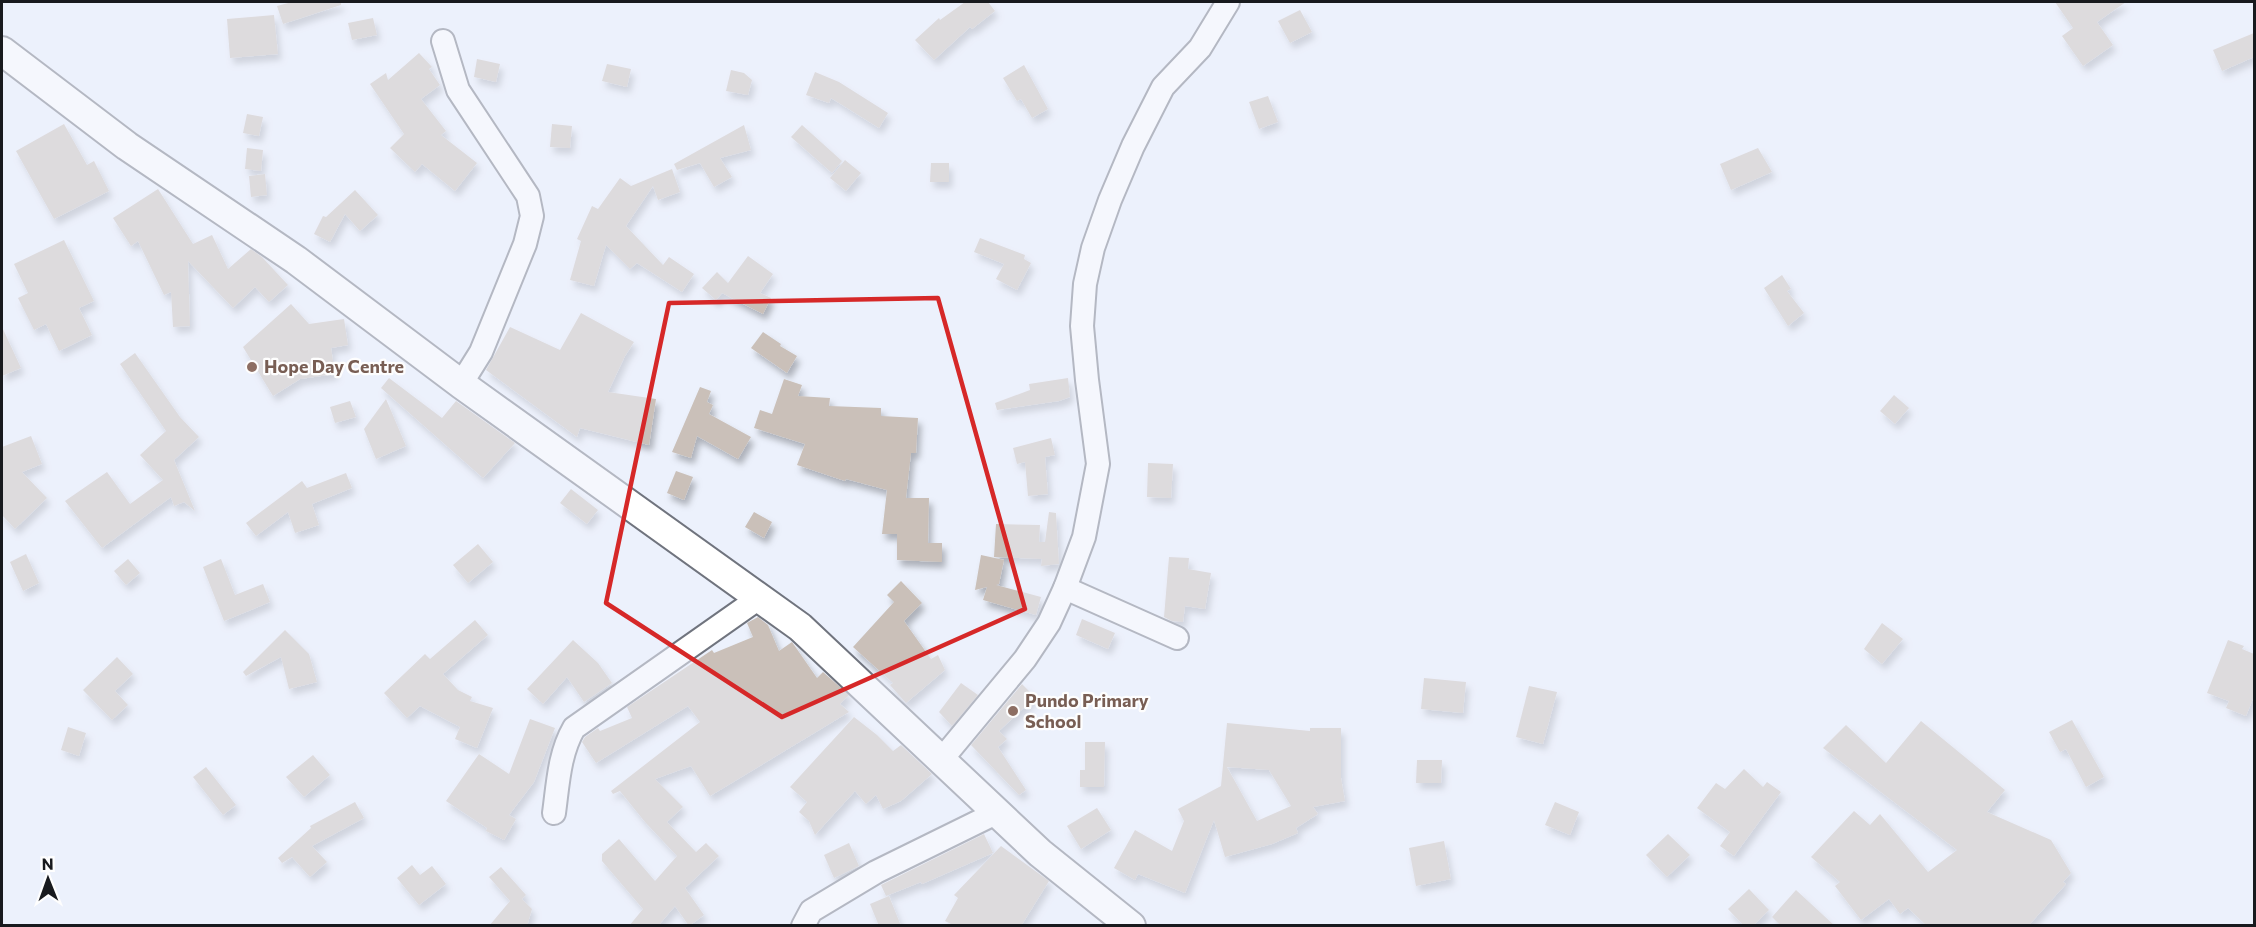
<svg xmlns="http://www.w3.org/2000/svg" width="2256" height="927" font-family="Commissioner,sans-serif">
<defs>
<filter id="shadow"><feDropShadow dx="3.5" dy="6" stdDeviation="3" flood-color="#0004"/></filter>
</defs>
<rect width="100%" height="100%" fill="#ecf1fc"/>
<g fill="#cac0b9" fill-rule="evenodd" filter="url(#shadow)">
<polygon points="292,2 341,2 341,5 283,24 277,6"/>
<polygon points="965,2 988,2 995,11 972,29 970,27 934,60 915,40 939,18 940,20"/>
<polygon points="2055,2 2126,2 2097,22 2113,45 2083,66 2062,36 2073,28"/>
<polygon points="1300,10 1312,32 1290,43 1278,21"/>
<polygon points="274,15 278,54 230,58 227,19"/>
<polygon points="373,18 377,35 352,40 348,23"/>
<polygon points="2254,33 2254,57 2222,71 2213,50"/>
<polygon points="419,53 432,67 429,69 440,85 421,99 446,131 441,135 477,163 455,191 422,164 415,172 390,148 404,134 370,84 386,73 388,80"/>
<polygon points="477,59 500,64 496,82 474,77"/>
<polygon points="607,64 631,69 627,87 602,81"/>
<polygon points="1024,65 1048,109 1032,118 1021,99 1017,101 1003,78"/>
<polygon points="731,70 744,73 752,80 748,95 726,91"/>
<polygon points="815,72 839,82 888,113 879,128 831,98 829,103 806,95"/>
<polygon points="1268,96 1278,122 1259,129 1249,102"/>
<polygon points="247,114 263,117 259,136 243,133"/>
<polygon points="64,124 87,165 94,161 109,191 54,219 16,151"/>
<polygon points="552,124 572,126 570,148 550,147"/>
<polygon points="744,125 751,150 720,158 732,177 714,187 700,163 677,170 674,164"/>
<polygon points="802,125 842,161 832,173 791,137"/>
<polygon points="247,148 263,150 261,171 245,169"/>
<polygon points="1758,148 1772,172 1731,190 1720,164"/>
<polygon points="845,160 861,173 846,191 830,178"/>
<polygon points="931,163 949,163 949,182 930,182"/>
<polygon points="672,169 680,192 658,200 653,186 626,226 663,265 669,257 694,274 682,292 637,263 630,269 606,245 594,286 570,280 581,241 577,239 592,206 598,209 620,178 631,186"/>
<polygon points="265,174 267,195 251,197 249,176"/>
<polygon points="158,189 193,244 212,235 228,269 251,249 262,257 288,285 269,302 255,287 233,308 188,261 190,326 173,327 171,292 164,295 138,241 131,246 113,218"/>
<polygon points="355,190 378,215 360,231 345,214 330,242 314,234 323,216 326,217"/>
<polygon points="980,238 1025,255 1024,259 1031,263 1017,290 996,279 1004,264 974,252"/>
<polygon points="64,240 94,301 79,308 92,335 59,351 46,324 34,330 18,298 28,293 14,264"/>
<polygon points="748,256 773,274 760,293 771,298 763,314 722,293 716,300 702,288 717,272 728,283"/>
<polygon points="1782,275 1791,289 1787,291 1804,313 1788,326 1764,288"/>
<polygon points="291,304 309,324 344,319 348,345 331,348 335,374 300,379 273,396 243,347"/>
<polygon points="581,313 634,342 625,356 608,392 656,399 649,445 580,428 577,437 486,370 510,327 560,350"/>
<polygon points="2,327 21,368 2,376"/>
<polygon points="763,332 781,344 780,346 797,356 787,373 751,348"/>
<polygon points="135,353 180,417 199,437 174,460 195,511 184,502 174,506 171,497 102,548 65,501 107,472 130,504 163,480 140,455 166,431 120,364"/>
<polygon points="389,378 442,418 456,401 515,443 483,478 381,388"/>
<polygon points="1068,378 1070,397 1059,401 997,410 995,403 1030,390 1029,384"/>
<polygon points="784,379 802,385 798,396 830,398 829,406 881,408 881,416 918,418 916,453 911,453 906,498 929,498 928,543 942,543 942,562 897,560 897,534 882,534 887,490 846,479 845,481 797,465 805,444 754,428 760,410 772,414"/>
<polygon points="700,387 711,391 707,402 713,405 709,414 751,437 738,459 697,436 691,458 672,452"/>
<polygon points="1894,395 1909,408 1895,424 1880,411"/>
<polygon points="386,399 406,446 376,459 364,429"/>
<polygon points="350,401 356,417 335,423 330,407"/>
<polygon points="31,436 42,464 22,472 47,498 15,529 2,515 2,447"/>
<polygon points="1051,438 1055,455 1045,457 1048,494 1028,496 1025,462 1017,464 1013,448"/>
<polygon points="1148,463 1173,464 1171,498 1147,497"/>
<polygon points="676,471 693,477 684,500 667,493"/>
<polygon points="346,473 352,488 312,504 319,525 295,533 288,512 256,536 246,523 302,481 307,488"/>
<polygon points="571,489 598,510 587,524 560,503"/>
<polygon points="754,512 772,522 764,538 745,527"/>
<polygon points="1049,512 1056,513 1059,564 1041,566 1042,559 994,557 996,524 1040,525 1039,542 1045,542"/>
<polygon points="478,544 493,562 468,583 453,565"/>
<polygon points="26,554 39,583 23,591 10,562"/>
<polygon points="981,555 1004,560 999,584 996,585 1041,597 1036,615 983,600 987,587 975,590"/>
<polygon points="1169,557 1189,558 1188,569 1211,573 1205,609 1185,606 1183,622 1172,621 1164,617"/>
<polygon points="128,559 140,573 126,585 114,571"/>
<polygon points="221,559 235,595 263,584 270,602 224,621 203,567"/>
<polygon points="901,581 922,603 904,621 931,659 938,655 945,670 906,703 890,685 893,683 853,647 894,602 887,595"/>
<polygon points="758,617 768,625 779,651 792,642 817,678 823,672 849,695 840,704 849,712 710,796 691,766 655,779 683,807 667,822 696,852 706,843 719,856 685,888 704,915 689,926 675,906 658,926 629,926 643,909 602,861 602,854 619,839 655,881 677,856 645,822 620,791 613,794 611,791 700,722 688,706 596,763 582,742 585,737 598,728 600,731 632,718 627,707 712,650 714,653 753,637 747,623"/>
<polygon points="1082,619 1115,633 1108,649 1076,635"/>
<polygon points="475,620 488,635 443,674 458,690 472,697 470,701 493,708 477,748 455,739 460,727 420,706 407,718 384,693 425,654 430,659"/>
<polygon points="1882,623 1903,639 1882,664 1864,649"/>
<polygon points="285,630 309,654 317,682 289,689 281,657 246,676 243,672"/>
<polygon points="573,640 598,663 612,683 584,702 567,677 543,704 527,689"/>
<polygon points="2228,640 2244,646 2242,649 2254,654 2254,696 2246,716 2226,708 2229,701 2207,693"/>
<polygon points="117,657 133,674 115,691 128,705 112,720 83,690"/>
<polygon points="1424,678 1466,682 1463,713 1421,709"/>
<polygon points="961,683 978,695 952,726 939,712"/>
<polygon points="1022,684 1035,697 999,731 1007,739 998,747 1026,790 1019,795 971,745"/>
<polygon points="1529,686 1557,692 1543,744 1516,737"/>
<polygon points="854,717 877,735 893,751 901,745 932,774 901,801 883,809 876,795 866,804 855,791 815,835 809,821 799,812 807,802 790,787"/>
<polygon points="530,719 555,728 534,782 509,815 516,819 504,840 486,831 487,828 446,801 479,754 509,774"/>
<polygon points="2072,720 2104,777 2086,787 2066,749 2060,752 2049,732"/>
<polygon points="1921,721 2005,790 1987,812 2051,840 2071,873 2063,882 2066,884 2028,926 1927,926 1908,908 1900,914 1889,899 1861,920 1835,886 1840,882 1811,857 1854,811 1870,825 1880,814 1928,872 1957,850 1823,748 1846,725 1886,763"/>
<path d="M 1227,723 L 1310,731 L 1310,728 L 1341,728 L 1341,778 L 1345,801 L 1313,807 L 1318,814 L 1296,828 L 1298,833 L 1272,844 L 1225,857 L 1214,820 L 1185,893 L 1138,874 L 1135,880 L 1114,868 L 1135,830 L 1172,851 L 1184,821 L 1178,809 L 1221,786 ZM 1227,767 L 1269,770 L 1291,806 L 1257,821 Z"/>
<polygon points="68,727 86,733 79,756 61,750"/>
<polygon points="1085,742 1105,742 1104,787 1080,787 1080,770 1085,770"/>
<polygon points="313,755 330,775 304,797 286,777"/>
<polygon points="1417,760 1442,760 1441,783 1416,783"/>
<polygon points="206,767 236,805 223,815 193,777"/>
<polygon points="1744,769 1763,787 1767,782 1781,792 1734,856 1720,846 1730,832 1697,808 1716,783 1725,789"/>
<polygon points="355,802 364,818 312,846 327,862 310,877 292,857 282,863 278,858 311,828 310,826"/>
<polygon points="1555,802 1579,812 1570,835 1545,825"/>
<polygon points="1097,808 1111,830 1081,849 1067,826"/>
<polygon points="984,834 993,853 922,884 921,882 886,896 881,885"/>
<polygon points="1668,834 1690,855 1667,877 1646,855"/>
<polygon points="1444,841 1451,879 1416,886 1409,848"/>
<polygon points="849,843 859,866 834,878 824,855"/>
<polygon points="1001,846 1049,881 1021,926 955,926 945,921 958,898 954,895"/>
<polygon points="412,865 420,875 432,866 446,884 419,905 397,878"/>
<polygon points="501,867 526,895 522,899 532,909 527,926 489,926 510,901 489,877"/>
<polygon points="1749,889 1769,910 1753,926 1744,926 1728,909"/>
<polygon points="1796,890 1835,926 1781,926 1772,917"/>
<polygon points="889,896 901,926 879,926 870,904"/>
</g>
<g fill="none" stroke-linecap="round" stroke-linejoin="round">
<g stroke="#70747e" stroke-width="26">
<g id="minor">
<polyline points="443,41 458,90 528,196 532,216 525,244 481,352 461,384"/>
<polyline points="1065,588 1177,638"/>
<polyline points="942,759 1025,659 1049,623 1065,588 1084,537 1098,464 1087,380 1082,326 1085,284 1093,248 1110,200 1133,146 1163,87 1200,48 1228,2"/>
<path d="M 554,813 C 558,784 559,754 574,728 L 759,598"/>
<polyline points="803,926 811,911 876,872 998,812"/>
</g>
</g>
<g stroke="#70747e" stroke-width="32">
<polyline id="tertiary" points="2,51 127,146 296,260 461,384 800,627 1040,853 1131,926"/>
</g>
<use href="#minor" stroke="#fff" stroke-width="22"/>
<use href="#tertiary" stroke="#fff" stroke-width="28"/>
</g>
<path d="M0 0H2256V927H0ZM 938,298 L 1025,609 L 782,717 L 606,603 L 669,303 Z" fill="#ecf1fc" fill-opacity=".55" fill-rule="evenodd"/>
<path fill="none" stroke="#d62828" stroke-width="4.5" stroke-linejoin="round" d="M 938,298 L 1025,609 L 782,717 L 606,603 L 669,303 Z"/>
<g fill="#8d6e63" stroke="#fefefe" stroke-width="2">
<circle cx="252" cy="367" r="6"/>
<circle cx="1013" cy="711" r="6"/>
</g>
<g text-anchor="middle" stroke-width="4.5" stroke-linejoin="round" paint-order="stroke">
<g font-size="18" font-weight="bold" fill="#785e54" stroke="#fefefe" text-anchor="start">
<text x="264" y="373">Hope Day Centre</text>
<text x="1025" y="707">Pundo Primary<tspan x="1025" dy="21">School</tspan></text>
</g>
</g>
<rect width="2256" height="927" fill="none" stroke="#181a1e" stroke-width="6"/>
<g transform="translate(48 879) rotate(359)" stroke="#fefefe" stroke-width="4.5" paint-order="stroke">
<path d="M0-4.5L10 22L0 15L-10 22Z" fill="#181a1e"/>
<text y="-9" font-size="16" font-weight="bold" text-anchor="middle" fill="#181a1e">N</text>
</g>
</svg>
